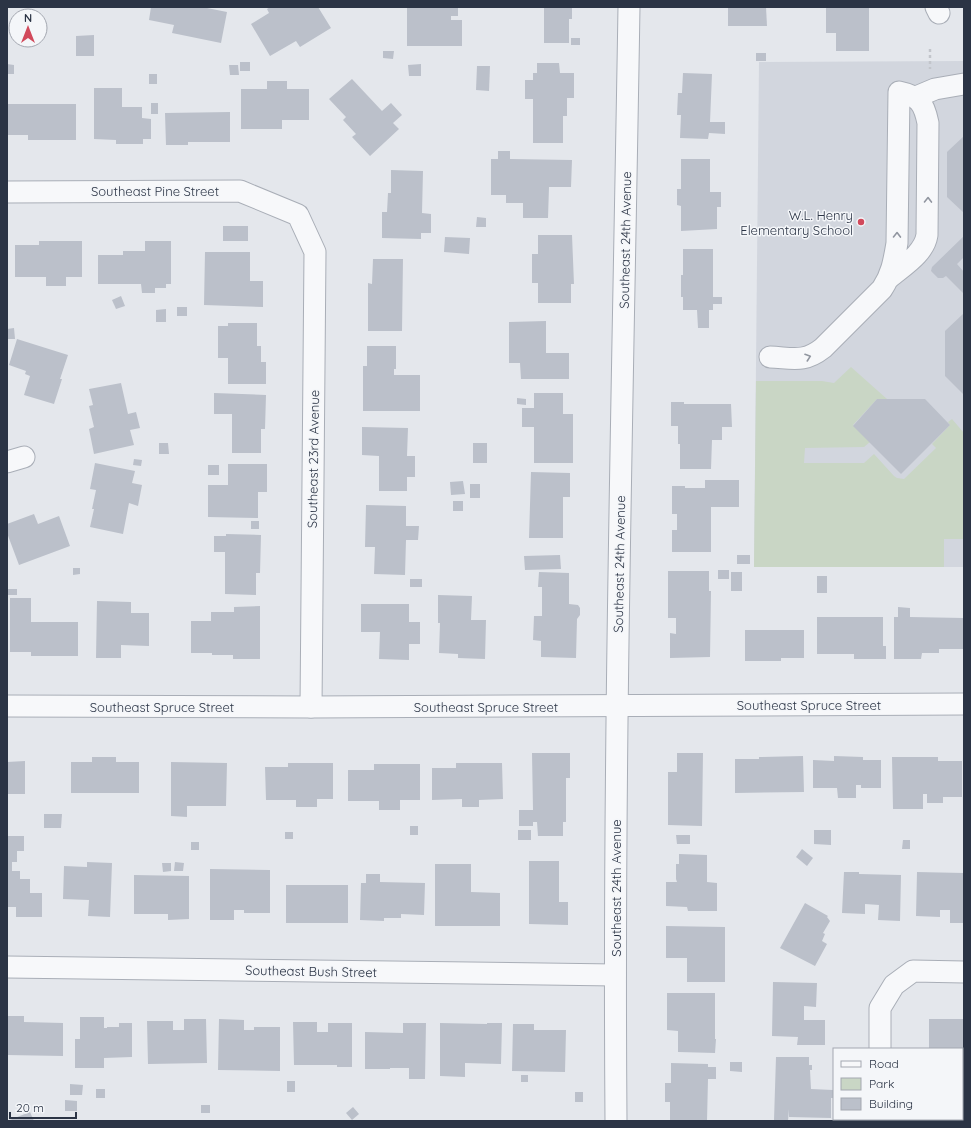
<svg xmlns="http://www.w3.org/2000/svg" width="971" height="1128" font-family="Quicksand,sans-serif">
<rect width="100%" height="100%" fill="#e4e7ec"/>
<polygon fill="#d2d6de" points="964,61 964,567 754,567 759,62"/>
<polygon fill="#c9d6c5" points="851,367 887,399 877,399 853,425 870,442 864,447 805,448 804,463 864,463 874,454 894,476 897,478 904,479 936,448 932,444 950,425 948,422 952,419 964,433 964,539 944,539 944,567 754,567 756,381 822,381 834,383"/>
<g fill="#bbc0ca">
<polygon points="151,7 202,7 227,12 221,43 172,33 174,25 149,20"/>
<polygon points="270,7 318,7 331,28 300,47 296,41 270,56 251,24 269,13 267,9"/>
<polygon points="407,7 458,7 458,16 451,16 451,20 462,20 462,46 407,46"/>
<polygon points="544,7 572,7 572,19 569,19 569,43 544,43"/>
<polygon points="728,7 766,7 767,26 728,26"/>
<polygon points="826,7 869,7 869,51 836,51 836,33 826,33"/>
<polygon points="94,35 94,56 76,56 76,36"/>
<rect x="571" y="38" width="9" height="7"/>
<polygon points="383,51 394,51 393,59 383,58"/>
<rect x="756" y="53" width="10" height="8"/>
<rect x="240" y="62" width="10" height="9"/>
<polygon points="537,63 559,63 560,73 574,73 574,98 567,98 567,116 563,116 563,143 533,143 533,99 525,99 525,80 533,80 533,73 537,73"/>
<polygon points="7,64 14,65 14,74 7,74"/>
<polygon points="421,64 421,76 409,76 408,65"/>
<polygon points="229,65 238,65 239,75 230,75"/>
<polygon points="477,66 490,66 489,91 476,90"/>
<polygon points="683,73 712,74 710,122 725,122 725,134 709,133 708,139 680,138 681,115 677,115 678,93 682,93"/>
<rect x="149" y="74" width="8" height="10"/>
<polygon points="352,79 382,111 391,103 402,115 393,123 399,129 370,156 352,137 356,134 343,120 346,117 329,99"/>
<polygon points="267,81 287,81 287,89 309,89 309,120 282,120 282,129 241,129 241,89 267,89"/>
<polygon points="94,88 122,88 122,107 142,107 142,118 151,119 151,139 143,139 143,144 116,144 116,140 94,139"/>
<rect x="151" y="103" width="7" height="11"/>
<polygon points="7,104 76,104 76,140 28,140 28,135 7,135"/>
<polygon points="230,112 230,142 188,142 188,145 166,145 165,113"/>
<polygon points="964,136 964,213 947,197 947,152"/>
<polygon points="498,151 510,151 510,159 572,160 571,187 549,187 548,218 523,218 523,203 506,203 506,195 491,195 491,159 498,159"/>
<polygon points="681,159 710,159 710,192 721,192 721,207 717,207 717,229 681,231 681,206 677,205 677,189 681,189"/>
<polygon points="391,170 423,171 422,213 431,214 431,233 421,233 421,239 382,238 382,212 387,212 388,193 391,193"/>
<polygon points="477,217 486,218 486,227 476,227"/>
<rect x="223" y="226" width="25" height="15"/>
<polygon points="538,235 572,235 574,284 571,284 571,303 538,303 538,283 532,283 532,254 538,254"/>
<polygon points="964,236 964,257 957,264 964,272 964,294 946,276 943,278 938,278 931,271 932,267"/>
<polygon points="445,237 470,238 469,254 444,252"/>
<polygon points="39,241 82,241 82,277 66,277 66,286 46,286 46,277 15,277 15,245 39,245"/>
<polygon points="145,241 171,241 171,284 166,284 166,288 155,288 155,293 142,293 141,284 98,284 98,255 123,255 123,251 145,251"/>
<polygon points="683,249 713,249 713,297 722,297 722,304 713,304 713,310 709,310 709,328 698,328 697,310 683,310 683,297 681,297 681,275 683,275"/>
<polygon points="205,252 250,252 250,281 263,281 263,307 204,305"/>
<polygon points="373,259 403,259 402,331 368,331 368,283 372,284"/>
<polygon points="121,296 125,306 116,309 112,300"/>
<rect x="177" y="307" width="10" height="9"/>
<polygon points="166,309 166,322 156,322 156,310"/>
<polygon points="964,313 964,395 945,376 945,331"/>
<polygon points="546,321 546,353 569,353 569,379 521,379 520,363 509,363 509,322"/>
<polygon points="228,323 257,323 257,346 261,346 261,362 266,362 266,384 228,384 228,358 218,358 218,326 228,326"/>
<polygon points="14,328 15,339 7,339 7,329"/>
<polygon points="17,339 68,355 60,379 62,379 54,404 24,395 30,376 25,374 26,371 9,365"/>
<polygon points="367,346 396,346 396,369 394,369 394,375 420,375 420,411 363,411 363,366 367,366"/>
<polygon points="121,383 128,414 136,412 140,428 130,430 134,445 94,454 89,429 94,427 89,406 93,405 89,389"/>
<polygon points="214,393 266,395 265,429 261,429 261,453 232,453 232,414 214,414"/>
<polygon points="534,393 563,393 563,414 573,414 573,463 534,463 534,427 522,427 522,408 534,408"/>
<polygon points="517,398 526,399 526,405 517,404"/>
<polygon points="877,399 925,399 950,425 901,474 853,426"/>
<polygon points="671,402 684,402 684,404 731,404 732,427 722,427 722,440 712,440 711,469 680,469 680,444 678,444 678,426 671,426"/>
<polygon points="362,427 408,428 407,456 415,456 415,477 407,477 407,491 379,491 379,456 362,455"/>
<polygon points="159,443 168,443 169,454 159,454"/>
<rect x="473" y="443" width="14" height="20"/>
<polygon points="134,459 142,460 141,466 133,465"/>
<polygon points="95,463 135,471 132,483 142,485 138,506 129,503 123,534 90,527 94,509 92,509 96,490 90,489"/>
<polygon points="228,464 267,464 267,492 258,492 258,518 208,517 208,485 228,485"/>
<rect x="208" y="465" width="11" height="10"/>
<polygon points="531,472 570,473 570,497 563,497 563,538 529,538"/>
<polygon points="705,480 739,480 739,507 711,507 711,552 672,552 672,530 677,530 677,514 672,514 672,486 685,486 685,488 705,488"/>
<polygon points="463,481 465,494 451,495 450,482"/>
<rect x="470" y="484" width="10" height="14"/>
<rect x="453" y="501" width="10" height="10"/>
<polygon points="366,505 406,506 406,526 419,526 418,540 406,540 405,575 374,574 375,547 365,547"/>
<polygon points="34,514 38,524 59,516 70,546 19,565 7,533 7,524"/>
<rect x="251" y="521" width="8" height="8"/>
<polygon points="226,534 261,535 260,573 256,573 256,595 225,594 225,552 214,552 214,536 226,536"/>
<polygon points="560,555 561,569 525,570 524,556"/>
<rect x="737" y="555" width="13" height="9"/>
<polygon points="73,568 80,568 80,574 73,575"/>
<rect x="718" y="570" width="11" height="9"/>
<polygon points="668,571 709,571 709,591 711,591 710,657 670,658 670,633 676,634 676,618 668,618"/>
<polygon points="539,572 569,573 569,604 578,605 580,608 580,615 577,619 576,658 541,657 541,641 533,640 534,616 542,616 542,587 538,587"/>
<rect x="731" y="572" width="11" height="19"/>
<rect x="817" y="576" width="10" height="17"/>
<rect x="410" y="579" width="12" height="8"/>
<rect x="7" y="589" width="10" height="6"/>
<polygon points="438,595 472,596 471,620 486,620 485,659 458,658 458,654 439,653 440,623 438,623"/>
<polygon points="10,598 31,598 31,622 78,622 78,656 31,656 31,652 10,652"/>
<polygon points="97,601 131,602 131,613 149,613 149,646 121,645 121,658 96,658"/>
<polygon points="361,604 409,604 409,622 420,622 420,644 409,644 409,660 379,659 380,632 361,632"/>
<polygon points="260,606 260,659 233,659 233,655 212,655 212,653 191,653 191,621 211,621 211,612 234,612 234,607"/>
<polygon points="898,607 910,608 910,617 964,618 964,649 939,649 939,653 922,653 921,659 894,659 894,617 898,617"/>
<polygon points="817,617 883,617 883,646 886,646 886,659 854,659 854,654 817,654"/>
<polygon points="745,630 804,630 804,658 781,658 781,661 745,661"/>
<polygon points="532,753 570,753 570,778 566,778 566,822 563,822 563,836 538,836 537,822 533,822 533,826 519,826 519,810 533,810"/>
<polygon points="677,753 703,753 702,826 668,825 668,772 677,772"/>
<polygon points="803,756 804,792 735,793 735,759 759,759 759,757"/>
<polygon points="834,756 863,757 863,760 881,760 881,788 861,788 861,785 856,785 856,798 838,798 837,788 813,788 813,760 834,761"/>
<polygon points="92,757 116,757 116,762 139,762 139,793 71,793 71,762 92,762"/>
<polygon points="892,757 938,757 938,761 962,761 962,797 943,797 943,803 927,803 927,794 923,794 923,809 893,809"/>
<polygon points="25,761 25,794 7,794 7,762"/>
<polygon points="171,762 227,763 226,806 187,806 187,817 171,816"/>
<polygon points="288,763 333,763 333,799 317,799 317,807 296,807 296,800 266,800 265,767 288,767"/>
<polygon points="456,763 502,763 503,799 479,800 479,807 462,807 462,799 432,800 432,768 456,768"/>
<polygon points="374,764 420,764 420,800 400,800 400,810 379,810 379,801 348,801 348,770 374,770"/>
<polygon points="44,814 62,814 61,828 44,828"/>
<rect x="410" y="826" width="8" height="9"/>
<rect x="518" y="830" width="13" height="10"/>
<polygon points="814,830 831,830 831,845 814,844"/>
<rect x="285" y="832" width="8" height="7"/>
<polygon points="676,835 690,835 690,844 677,844"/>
<polygon points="7,836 24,836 24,851 17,851 17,862 12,862 12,871 20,871 20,879 30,879 30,893 42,893 42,917 16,917 16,907 7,907"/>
<polygon points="903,840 910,840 910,849 902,849"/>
<rect x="191" y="842" width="8" height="8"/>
<polygon points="802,849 813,858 807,866 796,857"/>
<polygon points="679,854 707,855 707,882 717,883 717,911 688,911 687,907 666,906 666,882 677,882 676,879 676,864 679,864"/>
<polygon points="529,861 559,861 559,902 568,902 568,925 529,924"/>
<polygon points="87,862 112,863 110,917 88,916 89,900 63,899 64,866 87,867"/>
<polygon points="175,862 184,863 183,871 174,871"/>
<polygon points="162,863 171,863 171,871 163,872"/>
<polygon points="435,864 471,864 471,892 500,893 500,926 435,926"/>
<polygon points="210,869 270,870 270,913 244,913 244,910 234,910 234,920 210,920"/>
<polygon points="844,872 859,872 859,874 901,875 900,921 878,920 879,905 865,904 865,914 842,913"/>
<polygon points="917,872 964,873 964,923 950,923 950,910 940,910 940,917 916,916"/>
<polygon points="366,874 380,874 380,882 425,883 424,915 401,914 401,918 384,918 384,921 360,920 361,883 366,883"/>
<polygon points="134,875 189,876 189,919 168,920 168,914 134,914"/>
<rect x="286" y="885" width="62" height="38"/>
<polygon points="805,903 828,916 827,917 830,921 823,933 825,934 822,941 827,944 815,966 780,948"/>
<polygon points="666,926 725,927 725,982 687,982 687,958 666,958"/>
<polygon points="773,982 817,983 816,1007 804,1006 804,1020 825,1020 825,1045 797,1045 798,1037 772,1036"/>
<polygon points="667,993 715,993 715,1039 716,1039 715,1053 678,1052 678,1031 667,1030"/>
<polygon points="7,1016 24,1016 24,1022 63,1023 63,1056 7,1055"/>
<polygon points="80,1017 104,1017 104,1028 107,1028 107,1027 119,1027 119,1023 132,1023 132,1057 104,1058 104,1068 75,1068 75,1039 80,1039"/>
<polygon points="184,1019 206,1019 207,1063 148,1064 147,1021 173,1021 173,1030 184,1030"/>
<polygon points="219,1019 244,1020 244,1030 254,1030 254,1027 280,1027 280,1071 218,1070"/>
<polygon points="929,1019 964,1019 964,1058 962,1058 962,1049 929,1049"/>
<polygon points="293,1022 317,1022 317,1032 328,1032 328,1023 352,1023 352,1067 337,1067 337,1065 294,1065"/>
<polygon points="403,1023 426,1023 425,1079 409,1079 409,1068 390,1068 390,1069 365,1069 365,1032 403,1033"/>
<polygon points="440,1023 487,1024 487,1023 502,1023 501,1064 465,1063 465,1077 440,1076"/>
<polygon points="513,1024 534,1024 534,1030 566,1030 565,1072 512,1071"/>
<polygon points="776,1057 809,1057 809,1065 812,1065 812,1070 810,1070 811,1089 833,1090 833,1098 831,1098 831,1118 789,1117 789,1109 788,1121 774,1120"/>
<polygon points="730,1062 742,1062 742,1072 730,1071"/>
<polygon points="671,1063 708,1064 708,1067 716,1067 716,1079 708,1079 707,1121 670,1121 670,1102 665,1102 665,1083 671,1083"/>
<rect x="521" y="1075" width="7" height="7"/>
<rect x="287" y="1081" width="8" height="11"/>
<polygon points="70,1084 83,1085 82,1095 70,1095"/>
<rect x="96" y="1089" width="9" height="9"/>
<rect x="575" y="1092" width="8" height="10"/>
<polygon points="65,1100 77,1101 77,1111 65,1111"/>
<rect x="201" y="1105" width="9" height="8"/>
<polygon points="353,1107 359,1114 352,1120 346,1113"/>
<polygon points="30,1112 34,1121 7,1121"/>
<rect x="929" y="1119" width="29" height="2"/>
</g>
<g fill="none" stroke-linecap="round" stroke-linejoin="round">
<g stroke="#a9aeb7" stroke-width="23">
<g id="minor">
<polyline points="936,7 939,13"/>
<polyline points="916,97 935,89 964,84"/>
<polyline points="7,192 240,191 298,215 315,252 311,707"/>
<path d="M 770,357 C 793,358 804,363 823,348 L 882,289 C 892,274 894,261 897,243 L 899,92 C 919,96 924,103 928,123 L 927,235 C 924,254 903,266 889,278"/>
<polyline points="7,462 24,457"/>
<polyline points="7,706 311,707 964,704"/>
<polyline points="7,967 615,975"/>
<polyline points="880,1049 880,1008 894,985 913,971 964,972"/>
<polyline points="880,1119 880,1121"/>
<path d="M 616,1121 C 613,750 623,378 629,7"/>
</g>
</g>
<polyline stroke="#c2c5cb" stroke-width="2.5" stroke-dasharray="3 3" stroke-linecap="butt" points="930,49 930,69"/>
<use href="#minor" stroke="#f7f8fa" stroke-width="21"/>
</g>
<defs><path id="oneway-chevron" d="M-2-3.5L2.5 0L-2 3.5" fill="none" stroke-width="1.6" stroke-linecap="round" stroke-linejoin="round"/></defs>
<g stroke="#9196a0">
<use href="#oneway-chevron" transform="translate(928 200) rotate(-89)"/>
<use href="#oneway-chevron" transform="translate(897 235) rotate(-89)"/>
<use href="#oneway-chevron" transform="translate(808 357) rotate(-19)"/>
</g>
<circle fill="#d1495b" stroke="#f4f6f9" stroke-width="1.5" cx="861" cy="222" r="4"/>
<g text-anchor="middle" stroke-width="3" stroke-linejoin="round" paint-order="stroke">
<g font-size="13" fill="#2b3445" stroke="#f4f6f9">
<text x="155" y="196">Southeast Pine Street</text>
<text transform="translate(625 240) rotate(-89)" y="5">Southeast 24th Avenue</text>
<text transform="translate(313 459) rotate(-89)" y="5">Southeast 23rd Avenue</text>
<text transform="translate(619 564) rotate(-89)" y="5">Southeast 24th Avenue</text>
<text x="809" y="710">Southeast Spruce Street</text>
<text x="162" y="712">Southeast Spruce Street</text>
<text x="486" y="712">Southeast Spruce Street</text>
<text transform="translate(616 888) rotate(-90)" y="5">Southeast 24th Avenue</text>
<text transform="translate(311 971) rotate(1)" y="5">Southeast Bush Street</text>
</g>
<g font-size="13" fill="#2b3445" stroke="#f4f6f9" text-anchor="end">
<text x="853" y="220">W.L. Henry<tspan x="853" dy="15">Elementary School</tspan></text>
</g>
</g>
<rect width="971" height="1128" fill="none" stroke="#2b3445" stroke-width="16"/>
<rect x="833" y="1048" width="130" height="72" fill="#f4f6f9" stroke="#a4a8b1"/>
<rect x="841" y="1061" width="20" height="6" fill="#f7f8fa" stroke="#a4a8b1"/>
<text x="869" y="1068" font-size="12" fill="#2b3445">Road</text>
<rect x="841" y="1078" width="20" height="12" fill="#c9d6c5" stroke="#a4a8b1"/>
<text x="869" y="1088" font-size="12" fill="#2b3445">Park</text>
<rect x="841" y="1098" width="20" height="12" fill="#bbc0ca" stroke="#a4a8b1"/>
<text x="869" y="1108" font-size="12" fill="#2b3445">Building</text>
<g transform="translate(28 28)"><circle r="19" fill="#f4f6f9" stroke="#a4a8b1"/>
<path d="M0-3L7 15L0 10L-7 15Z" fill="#d1495b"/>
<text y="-6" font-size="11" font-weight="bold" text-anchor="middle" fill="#2b3445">N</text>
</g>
<path d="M10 1112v6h66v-6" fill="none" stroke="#2b3445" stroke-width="2"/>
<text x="16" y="1112" font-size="12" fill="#2b3445" stroke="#f4f6f9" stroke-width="3" paint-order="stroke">20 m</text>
</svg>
